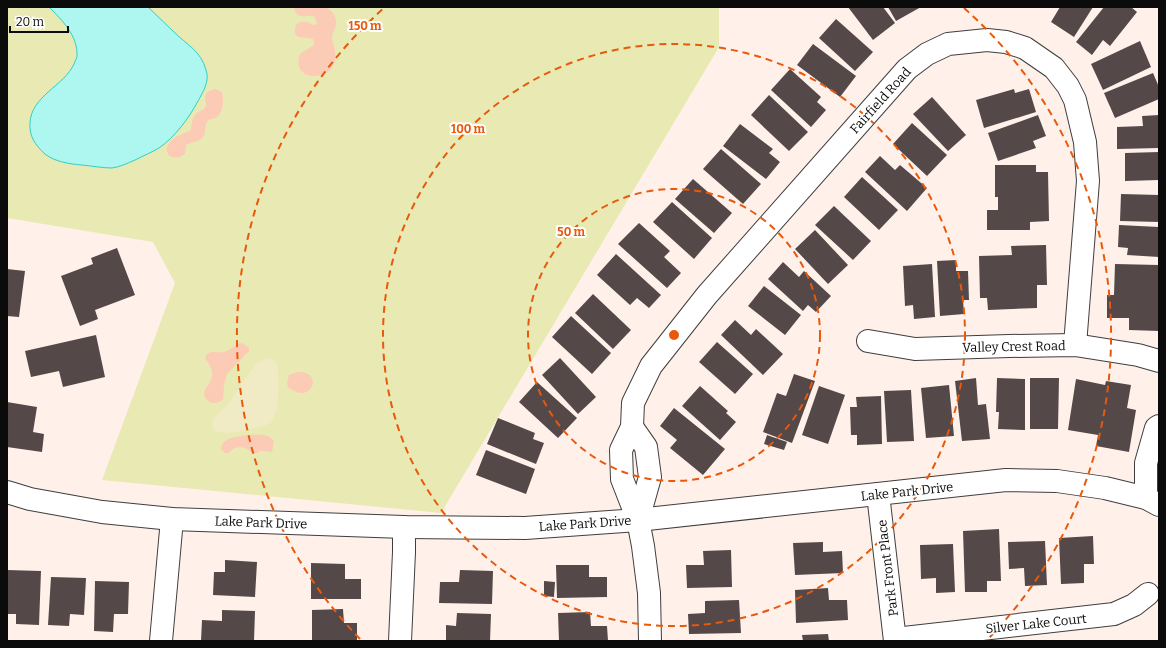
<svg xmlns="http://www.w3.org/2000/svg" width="1166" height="648" font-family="Bitter,serif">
<rect width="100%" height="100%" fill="#fff1ea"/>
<polygon fill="#e9e9b3" points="7,7 719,7 719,47 441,513 102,480 175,283 153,242 7,218"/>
<g fill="#fccbb5">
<path d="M 294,7 L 326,7 C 333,11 339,20 335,28 C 334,31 332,33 332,37 C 332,39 333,41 333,43 C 335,48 336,56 335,61 C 330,83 290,81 300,54 L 314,45 L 314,42 L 313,39 C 304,36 291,41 296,25 C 303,20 306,21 313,25 L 317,24 L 315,17 C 306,13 297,22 294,7 Z"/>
<path d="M 216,89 L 222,92 C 224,100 224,114 215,118 C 211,119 209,119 207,122 C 205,125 205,128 205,131 C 204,142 194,141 186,145 L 185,154 C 173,163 160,153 171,141 C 176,135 185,134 191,130 C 192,123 191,117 198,112 C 202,110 204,110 206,106 C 205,95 203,92 216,89 Z"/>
<path d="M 242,343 L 249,348 L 249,351 L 227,374 L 224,385 L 223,400 C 220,401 217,403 214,403 C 208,403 202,396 205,390 C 206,387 209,385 210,382 C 215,374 211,365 205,359 C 207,347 219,355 227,351 C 233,349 235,344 242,343 Z"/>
<path d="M 297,372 C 325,370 312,407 288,387 L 287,383 L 289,375 Z"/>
<path d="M 250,435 C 258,435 268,433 274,441 L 272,452 C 268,452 265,451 262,451 C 258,451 256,455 252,453 C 250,452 249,450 247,449 C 240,446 233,447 229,453 L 225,453 L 221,449 C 221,437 240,436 250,435 Z"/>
</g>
<path fill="#f0ebc5" d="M 268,358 L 272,359 L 276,362 C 281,376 279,411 271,423 L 261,427 L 230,433 L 225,433 L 214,431 L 212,424 L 215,417 L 229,404 L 242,383 L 257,363 L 262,360 Z"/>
<path fill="#aef7f0" stroke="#33cfc4" d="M 49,7 L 148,7 C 157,15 165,24 174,32 C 187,45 201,51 206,70 C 210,81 203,92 198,101 C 189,118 175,137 159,148 C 152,152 143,156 135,160 C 128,163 120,167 112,168 C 103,168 92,166 82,165 C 70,164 55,162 45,154 C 35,145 29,136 30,123 C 31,96 64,86 74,64 C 75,61 77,58 77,56 C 78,36 62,20 49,7 Z"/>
<g fill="#544849">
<polygon points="848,7 883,7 895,23 873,40"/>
<polygon points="888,7 921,7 896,21"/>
<polygon points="1060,7 1093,7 1074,37 1051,22"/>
<polygon points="1104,7 1131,7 1137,12 1110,46 1103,40 1092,55 1076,42"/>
<polygon points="836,19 873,52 855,71 819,38"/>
<polygon points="1140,41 1151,67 1103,90 1091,64"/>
<polygon points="813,44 856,76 840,97 797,65"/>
<polygon points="790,69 821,97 817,102 826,110 811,127 771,90"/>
<polygon points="1153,73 1159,87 1159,99 1115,118 1104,93"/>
<polygon points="1014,89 1015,93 1029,89 1036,112 984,128 976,100"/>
<polygon points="769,95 808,132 789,151 751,115"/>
<polygon points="932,97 966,135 948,151 913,114"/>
<polygon points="1038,115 1046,136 1033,141 1036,148 998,161 988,133"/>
<polygon points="1159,115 1159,148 1117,149 1117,127 1143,126 1142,116"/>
<polygon points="912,123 947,155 927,176 893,144"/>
<polygon points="740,124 773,149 769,153 780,162 766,179 723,146"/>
<polygon points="721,149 761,184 743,204 703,169"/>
<polygon points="1159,152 1159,180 1125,181 1125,153"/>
<polygon points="880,156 895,170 900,165 927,188 907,211 865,172"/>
<polygon points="995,165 1036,165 1036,172 1048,172 1049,221 1030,222 1030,230 987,230 987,210 998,210 998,197 995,197"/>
<polygon points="862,177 898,210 879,230 844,197"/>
<polygon points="693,179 732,213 714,233 675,199"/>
<polygon points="1121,194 1159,195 1159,222 1120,221"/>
<polygon points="672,202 712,238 694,259 653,222"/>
<polygon points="834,206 871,241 853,260 815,225"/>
<polygon points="639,223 670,251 664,257 681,273 667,288 618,244"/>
<polygon points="1119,225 1159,227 1159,257 1127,255 1128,248 1118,247"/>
<polygon points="815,230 848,265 828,284 795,249"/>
<polygon points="1046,245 1047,285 1037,285 1037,308 988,310 987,298 980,298 979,256 1012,255 1011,246"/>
<polygon points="117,248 135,295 95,310 98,319 80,326 61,276 93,264 91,258"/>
<polygon points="616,254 661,295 649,308 637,298 630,305 597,275"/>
<polygon points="956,260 956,271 968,271 969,300 963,300 964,314 940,316 937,261"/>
<polygon points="783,262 799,277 804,271 831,296 816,312 808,305 803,311 768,279"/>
<polygon points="932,264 935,317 914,319 913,305 905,306 903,266"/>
<polygon points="1115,264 1159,265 1159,331 1129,330 1129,318 1107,318 1107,295 1114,295"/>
<polygon points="7,269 25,271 19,317 7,316"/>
<polygon points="764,286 801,315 785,335 748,306"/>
<polygon points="593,294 631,330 613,349 575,313"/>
<polygon points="571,316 611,353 592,374 552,337"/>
<polygon points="735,320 751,335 756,329 783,354 763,375 721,335"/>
<polygon points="96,335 105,377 63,387 59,371 31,377 25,351"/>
<polygon points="717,342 753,374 735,394 699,362"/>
<polygon points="560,358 596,397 578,414 542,375"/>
<polygon points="794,374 815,381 792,443 763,432 777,393 786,396"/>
<polygon points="976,378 978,405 986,404 990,439 962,441 955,381"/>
<polygon points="997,378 1025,379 1025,430 998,429 999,412 996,412"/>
<polygon points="1030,378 1059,378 1058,429 1030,429"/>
<polygon points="1076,379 1105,385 1106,381 1131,385 1127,408 1136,410 1129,452 1096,446 1098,435 1068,430"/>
<polygon points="537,382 577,418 558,438 519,402"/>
<polygon points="949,385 954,436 926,438 921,388"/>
<polygon points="700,386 728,411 726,413 736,422 720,440 682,406"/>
<polygon points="819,386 845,395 828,444 802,435"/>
<polygon points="911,390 914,441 887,442 884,391"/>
<polygon points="881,396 882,444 857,445 857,435 851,435 850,407 857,407 856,397"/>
<polygon points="7,402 37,407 33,432 44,434 42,452 7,447"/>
<polygon points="674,408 725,449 703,475 670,448 677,440 660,426"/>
<polygon points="498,418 535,433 533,439 544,443 536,464 487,444"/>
<polygon points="767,435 787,442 784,450 764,444"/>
<polygon points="486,450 535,469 526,494 476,475"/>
<polygon points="999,529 1001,581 987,581 987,592 965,592 963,531"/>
<polygon points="1093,536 1094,564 1084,564 1084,583 1061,584 1059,538"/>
<polygon points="1045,541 1047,585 1025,586 1024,568 1009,569 1008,542"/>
<polygon points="823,542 823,552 842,551 843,573 795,575 793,543"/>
<polygon points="953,544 955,592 936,593 936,578 921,579 920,545"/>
<polygon points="731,550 732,587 687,588 686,565 704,565 703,551"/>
<polygon points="225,560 257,562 255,597 213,595 214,572 225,572"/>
<polygon points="311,563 345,564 345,579 361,579 361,599 311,599"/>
<polygon points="556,565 589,565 589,577 607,577 607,597 557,598"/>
<polygon points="7,570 41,571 39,625 16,624 16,614 7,614"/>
<polygon points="460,570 493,571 492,604 439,603 440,582 459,582"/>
<polygon points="51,577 86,578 84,615 70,614 69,626 48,625"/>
<polygon points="95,581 129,582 128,614 114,614 113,632 94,631"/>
<polygon points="544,581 555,582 554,597 544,596"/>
<polygon points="828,588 829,600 847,600 848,620 796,623 795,590"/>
<polygon points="739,600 741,633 689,634 688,614 705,613 705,601"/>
<polygon points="343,609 344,623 357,623 357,641 312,641 312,610"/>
<polygon points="222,610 255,611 254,641 201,641 202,620 222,621"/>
<polygon points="590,612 591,626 607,626 608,641 559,641 558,613"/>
<polygon points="457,613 491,614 490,641 446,641 446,625 456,626"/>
<polygon points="828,634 829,641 803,641 802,635"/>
</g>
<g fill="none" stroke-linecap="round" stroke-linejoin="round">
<g stroke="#3e3e3e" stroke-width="24">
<g id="minor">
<polyline points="868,341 915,349 1009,346 1075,345 1138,355 1159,361"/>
<polyline points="632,427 646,447 650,477 638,520"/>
<polyline points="7,492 30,499 102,512 172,519 404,527 525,528 638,520 1006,480 1057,481 1105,488 1146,498 1159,505"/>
<polyline points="878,494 895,641"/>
<polyline points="1146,498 1146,463 1156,428 1159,426"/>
<polyline points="895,639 1114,614 1134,605 1148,594"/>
<polyline points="161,641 172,519"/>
<polyline points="400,641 404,552 404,527"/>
<polyline points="650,641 649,593 643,546 638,520 622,479 621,450 632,427 633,403 651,366 707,295 907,69 927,54 948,44 987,40 1006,42 1025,48 1054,68 1068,86 1075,100 1085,142 1088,181 1075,345"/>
</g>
</g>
<use href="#minor" stroke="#fff" stroke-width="22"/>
</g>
<g fill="none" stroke="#e8590c" stroke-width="2" stroke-dasharray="7 5">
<circle cx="674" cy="335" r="146"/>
<circle cx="674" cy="335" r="291"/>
<path d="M360 639A437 437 0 0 1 384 8M964 8A437 437 0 0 1 988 639"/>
</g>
<g text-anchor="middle" stroke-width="4" stroke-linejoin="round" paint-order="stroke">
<g font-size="13" fill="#0b0b0b" stroke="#fff">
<text transform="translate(880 100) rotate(-48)" y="5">Fairfield Road</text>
<text transform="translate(1014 346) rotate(-1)" y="5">Valley Crest Road</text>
<text transform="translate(907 491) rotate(-6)" y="5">Lake Park Drive</text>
<text transform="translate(261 522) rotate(2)" y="5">Lake Park Drive</text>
<text transform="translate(585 523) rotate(-4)" y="5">Lake Park Drive</text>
<text transform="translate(887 568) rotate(-97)" y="5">Park Front Place</text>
<text transform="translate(1036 623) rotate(-6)" y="5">Silver Lake Court</text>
</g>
</g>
<circle cx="674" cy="335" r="6" fill="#e8590c" stroke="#fff" stroke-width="2"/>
<g font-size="12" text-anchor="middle" font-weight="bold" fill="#e8590c" stroke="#fff" stroke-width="4" stroke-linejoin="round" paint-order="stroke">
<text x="365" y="30">150 m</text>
<text x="468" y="133">100 m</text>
<text x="571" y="236">50 m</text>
</g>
<rect width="1166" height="648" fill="none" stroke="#0b0b0b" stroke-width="16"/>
<path d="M10 26v6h58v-6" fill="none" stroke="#0b0b0b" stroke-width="2"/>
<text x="16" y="26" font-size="12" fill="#0b0b0b" stroke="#ffffff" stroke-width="3" paint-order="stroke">20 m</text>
</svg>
